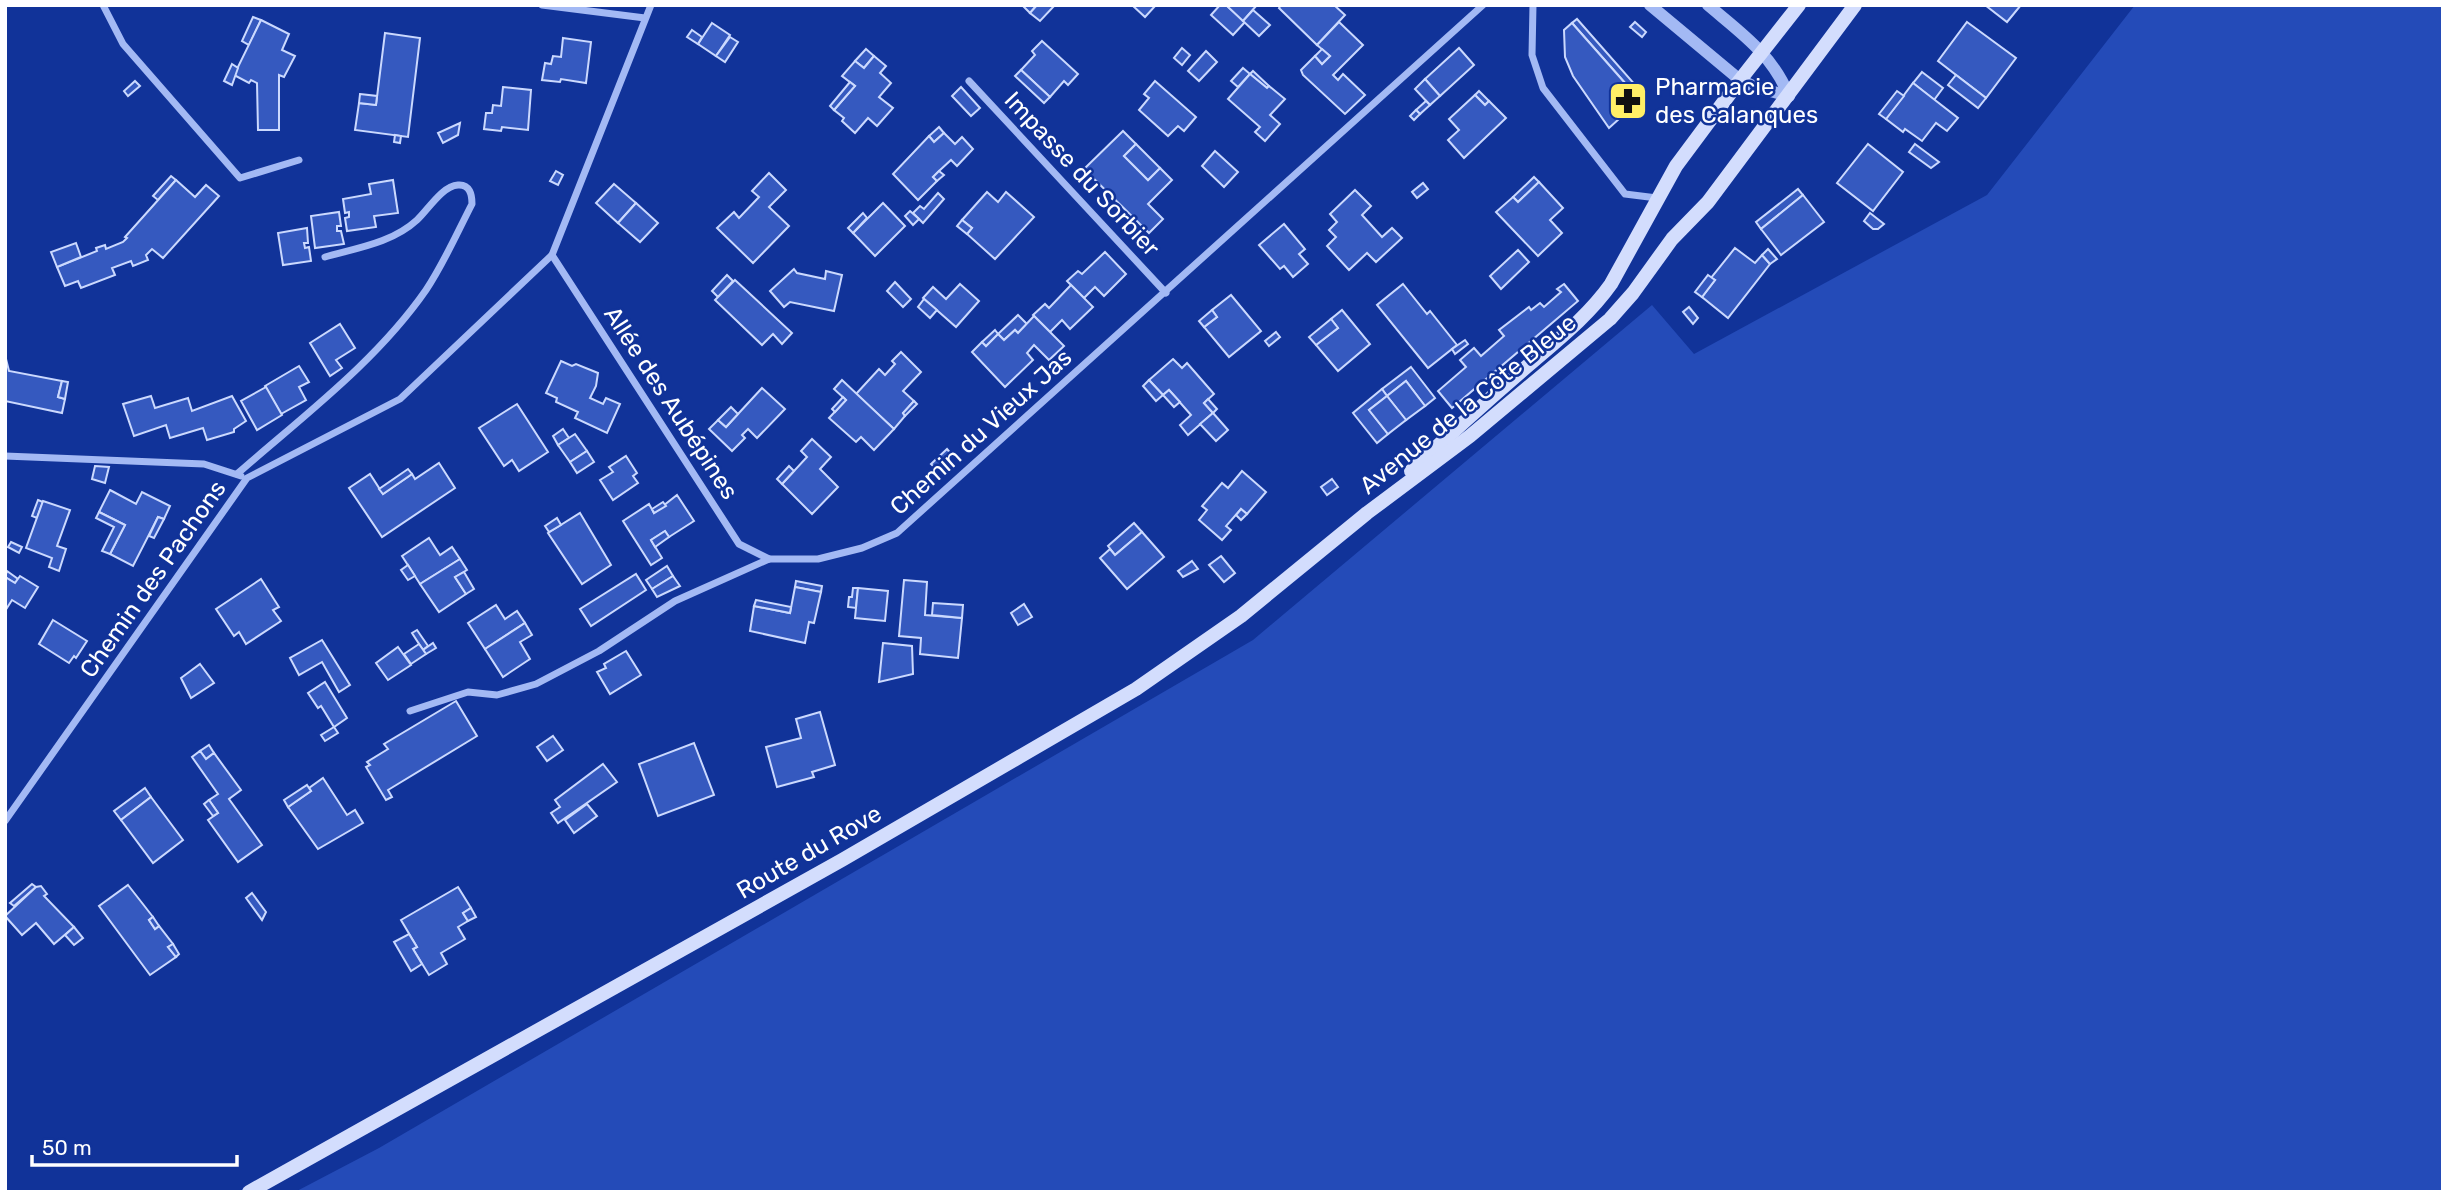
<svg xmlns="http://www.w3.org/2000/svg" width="2448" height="1197" font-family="Rubik,sans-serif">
<rect width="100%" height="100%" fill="#139"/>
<polygon fill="#244bb8" points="2135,5 2443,5 2443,1192 295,1192 379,1148 1253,640 1652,305 1694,354 1987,195"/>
<g fill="#3559bf" stroke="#cbd9fe" stroke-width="2">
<polygon points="1022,5 1037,5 1030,13"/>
<polygon points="1037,5 1055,5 1040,21 1030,13"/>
<polygon points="1132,5 1156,5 1145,17"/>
<polygon points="1220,5 1226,5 1245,22 1233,35 1211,15"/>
<polygon points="1226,5 1257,5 1243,21"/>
<polygon points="1281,5 1334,5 1345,15 1317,45 1279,8"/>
<polygon points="1985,5 2021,5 2007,22"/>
<polygon points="1253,10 1270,25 1259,36 1243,21"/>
<polygon points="253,17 261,20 249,45 242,41"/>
<polygon points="1577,19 1645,96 1640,100 1572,23"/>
<polygon points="261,20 289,34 282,50 295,56 284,77 279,75 279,130 258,130 257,83 251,80 249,83 234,75"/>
<polygon points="1339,22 1363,45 1333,75 1338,80 1343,74 1365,95 1345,114 1303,75 1301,70 1315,56 1322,64 1330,56 1317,45"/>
<polygon points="1635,22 1646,32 1642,37 1630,27"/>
<polygon points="1967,22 2016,58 1986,98 1938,61"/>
<polygon points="712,23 730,35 716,56 698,44"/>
<polygon points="1572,23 1640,100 1609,128 1573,76 1565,57 1564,30"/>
<polygon points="692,30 702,37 698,44 687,37"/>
<polygon points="385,33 420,38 408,137 355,130 359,103 376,105"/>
<polygon points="730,37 738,42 725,62 716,56"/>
<polygon points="563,38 591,42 586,83 561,79 560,82 542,80 545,63 551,64 553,56 561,57"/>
<polygon points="1042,41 1078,74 1068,85 1064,81 1050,97 1021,70 1035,55 1032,51"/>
<polygon points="1182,48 1190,55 1182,65 1174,58"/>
<polygon points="1459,48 1474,65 1440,96 1425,79"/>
<polygon points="866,49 874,56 864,68 855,61"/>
<polygon points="1322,49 1330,56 1322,64 1315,56"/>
<polygon points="1206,51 1217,62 1199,81 1188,71"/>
<polygon points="874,56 886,66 880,73 891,83 879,97 893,108 877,126 868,118 855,133 842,121 844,118 834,110 855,86 842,76 855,61 864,68"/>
<polygon points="232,64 238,68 232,85 224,81"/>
<polygon points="1243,68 1250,74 1238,87 1231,81"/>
<polygon points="1021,70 1050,97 1044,103 1015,76"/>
<polygon points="1253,71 1269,86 1267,88 1250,74"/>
<polygon points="1922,72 1943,88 1934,100 1913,83"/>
<polygon points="1250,74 1267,88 1269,86 1285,99 1270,115 1280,124 1265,141 1255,132 1260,127 1228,99"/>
<polygon points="1956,75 1986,98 1978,108 1948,85"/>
<polygon points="1425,79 1440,96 1430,105 1415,89"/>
<polygon points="135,81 140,86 128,96 124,91"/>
<polygon points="1155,81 1196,117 1184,131 1178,126 1168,136 1139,110 1149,98 1144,94"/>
<polygon points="850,82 855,86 834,110 830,106"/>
<polygon points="1913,83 1958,118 1947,131 1936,123 1922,141 1905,129 1903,132 1886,119"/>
<polygon points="503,87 531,90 528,130 502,127 501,131 484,129 486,113 492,113 493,105 501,106"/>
<polygon points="961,87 980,108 971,116 952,96"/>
<polygon points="1479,91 1489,101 1485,105 1475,95"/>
<polygon points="1897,91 1904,96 1886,119 1879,114"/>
<polygon points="360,94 377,96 376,105 359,103"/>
<polygon points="1475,95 1485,105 1489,101 1506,118 1464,158 1448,140 1459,130 1449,119"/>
<polygon points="1426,101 1430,105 1420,114 1416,110"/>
<polygon points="1416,110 1420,114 1414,120 1410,116"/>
<polygon points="460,123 458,135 443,143 438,133"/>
<polygon points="939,127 944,133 934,142 929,136"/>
<polygon points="1123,131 1136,144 1124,156 1148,180 1160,168 1172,180 1148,204 1163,219 1149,233 1084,169"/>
<polygon points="944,133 955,144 962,137 973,149 957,166 951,160 939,171 933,177 937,181 918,200 893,174 929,136 934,142"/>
<polygon points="395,135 401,136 400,143 394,142"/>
<polygon points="1136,144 1160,168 1148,180 1124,156"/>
<polygon points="1868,144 1903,172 1873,211 1837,183"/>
<polygon points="1915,144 1939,162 1931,168 1909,152"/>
<polygon points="1215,151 1238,172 1224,187 1202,166"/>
<polygon points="556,171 563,175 558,185 550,181"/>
<polygon points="939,171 944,175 937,181 933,177"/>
<polygon points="769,173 786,190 769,207 789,226 753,263 717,228 734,212 739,218 759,197 752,191"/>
<polygon points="171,176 176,180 158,200 153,196"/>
<polygon points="1534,177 1539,182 1518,202 1513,197"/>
<polygon points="176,180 195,197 206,185 219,196 163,258 152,249 146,255 148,260 133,266 131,261 112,268 115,275 81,288 78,281 65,286 57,267 97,251 96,248 105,245 106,249 123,242 127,238 125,237"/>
<polygon points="393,180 398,213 374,216 376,227 347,231 345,218 349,217 349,212 345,213 343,199 371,194 369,184"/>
<polygon points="1539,182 1563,208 1550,220 1562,233 1538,256 1496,212 1513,197 1518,202"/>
<polygon points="1423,183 1428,189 1417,198 1412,192"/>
<polygon points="614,184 636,203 618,223 596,203"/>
<polygon points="1798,189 1803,195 1761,229 1756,222"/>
<polygon points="1355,190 1371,206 1362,215 1382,237 1392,228 1402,238 1376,262 1367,253 1349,270 1327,246 1336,237 1329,230 1337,222 1330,214"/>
<polygon points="987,192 998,202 1006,192 1034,217 995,259 967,234 972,228 962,220"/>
<polygon points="938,193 944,199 923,223 913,213 920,206 924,209"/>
<polygon points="1803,195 1824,222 1781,255 1761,229"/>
<polygon points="636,203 658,223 640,242 618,223"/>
<polygon points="883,203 905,226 875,256 853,233"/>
<polygon points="910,211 919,219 913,225 905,216"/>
<polygon points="339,212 341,226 337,226 337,231 341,231 344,244 315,248 311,216"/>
<polygon points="863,213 867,218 853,233 848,228"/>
<polygon points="1870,213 1884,224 1878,229 1873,229 1864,221"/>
<polygon points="962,220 972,228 967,234 957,226"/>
<polygon points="1284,224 1305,249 1299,254 1308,264 1293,277 1284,266 1280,269 1259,245"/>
<polygon points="307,228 308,243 304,243 305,248 309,247 311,261 283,265 278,233"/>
<polygon points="76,243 81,257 57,267 51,252"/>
<polygon points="1735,248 1755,263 1762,255 1770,264 1728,318 1702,297 1715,280 1711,278"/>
<polygon points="1768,249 1777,259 1770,264 1762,255"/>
<polygon points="1518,250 1529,262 1501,289 1490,276"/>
<polygon points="1105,252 1126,274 1104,296 1095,287 1084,298 1067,281 1078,271 1082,274"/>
<polygon points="794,269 797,273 825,279 826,271 842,275 834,311 790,302 784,307 770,291"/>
<polygon points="727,275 733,281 718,297 712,291"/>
<polygon points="1708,275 1715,280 1702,297 1695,292"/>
<polygon points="735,280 792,333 782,344 773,334 762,345 715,300"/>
<polygon points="895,282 911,299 903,307 887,291"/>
<polygon points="960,284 979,301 956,327 923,298 933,287 946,299"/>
<polygon points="1403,284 1427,314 1430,311 1457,345 1428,368 1377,305"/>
<polygon points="1564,284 1578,301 1452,408 1438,391 1466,367 1460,360 1474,348 1481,356 1504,336 1499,330 1529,307 1531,310 1540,303 1544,307 1561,292 1557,289"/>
<polygon points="1071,285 1093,307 1070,329 1062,320 1050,332 1033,315 1045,304 1049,308"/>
<polygon points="1231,295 1261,331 1229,357 1204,327 1217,317 1212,310"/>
<polygon points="924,299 937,310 930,318 918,307"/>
<polygon points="1689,307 1698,318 1693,324 1683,312"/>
<polygon points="1212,310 1217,317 1204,327 1199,321"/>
<polygon points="1342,310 1370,344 1338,371 1316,345 1338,328 1331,319"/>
<polygon points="1018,315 1027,324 1018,333 1015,330 1004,340 998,334"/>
<polygon points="1034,316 1064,346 1049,360 1034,345 1027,353 1033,360 1005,387 972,352 982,342 986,346 998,334 1004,340 1015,330 1018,333"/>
<polygon points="1331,319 1338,328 1316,345 1309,337"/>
<polygon points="340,324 355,348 336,360 342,368 330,376 310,343"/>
<polygon points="995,330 998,334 986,346 982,342"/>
<polygon points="1276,332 1280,337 1269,346 1265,341"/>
<polygon points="1465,340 1468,344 1455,354 1452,349"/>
<polygon points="901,352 921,372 903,391 914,401 903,413 905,416 894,429 856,394 879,369 885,375 895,364 892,361"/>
<polygon points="5,355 9,371 62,381 58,397 65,399 62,413 5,401"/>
<polygon points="1173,359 1182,368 1187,363 1214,394 1204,403 1213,413 1188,435 1180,425 1191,415 1169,390 1163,395 1149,380"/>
<polygon points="561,361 572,366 576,364 598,373 596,386 590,398 603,404 606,398 620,404 607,433 575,418 578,412 556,402 557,398 546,393"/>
<polygon points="299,366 309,382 299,387 306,400 281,414 265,386"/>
<polygon points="1411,367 1435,398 1425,406 1406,381 1387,396 1382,389"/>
<polygon points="842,380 894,429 874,450 861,437 856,442 829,418 846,400 834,389"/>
<polygon points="1149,380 1163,395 1156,401 1143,386"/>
<polygon points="62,381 68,382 65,399 58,397"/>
<polygon points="1406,381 1425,406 1406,420 1387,396"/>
<polygon points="266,387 282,415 257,430 241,401"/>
<polygon points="762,388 785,409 757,438 748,429 742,435 745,438 732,451 709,429 718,420 726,427"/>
<polygon points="1382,389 1387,396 1369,410 1388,434 1377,443 1353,413"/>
<polygon points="1169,390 1180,402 1174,407 1163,395"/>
<polygon points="151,396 155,408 188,398 192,411 232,396 246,421 234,429 234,432 207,440 203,428 170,438 166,425 134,436 123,404"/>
<polygon points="1387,396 1406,420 1388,434 1369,410"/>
<polygon points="843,397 846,400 835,412 832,409"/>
<polygon points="1208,399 1217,409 1213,413 1204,403"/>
<polygon points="914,401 917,404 905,416 903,413"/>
<polygon points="517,404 548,452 519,471 512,460 504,466 479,428"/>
<polygon points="731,407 738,414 726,427 718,420"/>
<polygon points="1213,413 1228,430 1216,441 1200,424"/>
<polygon points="563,429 569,438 558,445 553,436"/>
<polygon points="575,434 587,451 570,462 558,445"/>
<polygon points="812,439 831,457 820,469 838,487 812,514 782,484 807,457 801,451"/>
<polygon points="947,449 952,455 936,469 931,464"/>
<polygon points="587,451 594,462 577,473 570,462"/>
<polygon points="626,456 637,473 633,476 638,483 613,500 600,480 613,472 609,467"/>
<polygon points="439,463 455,488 382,537 349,488 370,474 383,494 412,474 415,479"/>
<polygon points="95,466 109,467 105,483 92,479"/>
<polygon points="789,466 794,471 782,484 777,479"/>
<polygon points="408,469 412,474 383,494 379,489"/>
<polygon points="1242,471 1266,492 1247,514 1241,509 1226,526 1231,530 1222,540 1199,520 1207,510 1202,506 1222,483 1228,488"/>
<polygon points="1332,479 1338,487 1327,495 1321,487"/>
<polygon points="110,490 136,504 142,492 170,506 164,519 158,517 133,566 110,554 125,525 99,512"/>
<polygon points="677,495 694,521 669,537 665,531 651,540 662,558 651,565 623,521 649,504 654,513"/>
<polygon points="38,500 43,502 37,518 32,516"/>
<polygon points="43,501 70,510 57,546 66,549 59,571 49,567 52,558 26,548"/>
<polygon points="663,502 666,506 654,513 652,509"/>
<polygon points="1241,509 1247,514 1241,520 1236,515"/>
<polygon points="99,512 125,525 110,554 102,551 114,527 96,518"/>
<polygon points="580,513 611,565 582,584 548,533"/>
<polygon points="158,517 164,519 154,538 149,536"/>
<polygon points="557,518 561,525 549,532 545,526"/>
<polygon points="1134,523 1142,532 1115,555 1108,546"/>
<polygon points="665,531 669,537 655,547 651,540"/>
<polygon points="1142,532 1164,557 1127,589 1100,558 1110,549 1115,555"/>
<polygon points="429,538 440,555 452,547 460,559 420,584 402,556"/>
<polygon points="11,542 22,547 19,553 8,547"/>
<polygon points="1221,556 1235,573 1224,582 1209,565"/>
<polygon points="460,559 467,570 455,577 466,594 439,612 420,584"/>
<polygon points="1192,561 1198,569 1183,577 1178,571"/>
<polygon points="408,565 415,576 408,580 401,570"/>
<polygon points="667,566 673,576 652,589 646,580"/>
<polygon points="7,571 18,579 15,583 5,577"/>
<polygon points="464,572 474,589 466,594 455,577"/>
<polygon points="636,574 646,590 591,626 580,609"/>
<polygon points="20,576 38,587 25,608 12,600 5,611 5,577 15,583"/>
<polygon points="673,576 680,586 657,597 652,589"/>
<polygon points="261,579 279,607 273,610 281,621 246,644 239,632 234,636 216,609"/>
<polygon points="904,580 927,582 925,615 962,618 958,658 920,654 921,638 899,636"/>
<polygon points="796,581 822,586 821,592 795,587"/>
<polygon points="795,587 821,592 814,623 809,622 805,643 750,631 754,606 790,613"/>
<polygon points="853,588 858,588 856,608 848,607 849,597 852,597"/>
<polygon points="858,588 888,591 885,621 855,618"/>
<polygon points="756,600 791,607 790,613 754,606"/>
<polygon points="933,603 963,605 962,618 932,615"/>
<polygon points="1024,604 1032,617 1018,625 1011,613"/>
<polygon points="496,605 505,619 517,611 525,623 485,649 468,623"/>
<polygon points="53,620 87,641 76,658 74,656 69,663 39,644"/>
<polygon points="525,623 532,635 520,642 530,659 503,677 485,649"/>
<polygon points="417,630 428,646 423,650 412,633"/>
<polygon points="322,640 350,685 339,692 322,662 299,675 290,658"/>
<polygon points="433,643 436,648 426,654 423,650"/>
<polygon points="883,643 912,646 913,674 879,682"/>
<polygon points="419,644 426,654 411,664 404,654"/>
<polygon points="398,647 411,665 388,680 376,663"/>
<polygon points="626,651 641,675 610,694 597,672 606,668 604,664"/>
<polygon points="200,664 214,683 191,698 181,678"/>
<polygon points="325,682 347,718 334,727 321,706 318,708 308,693"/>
<polygon points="456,701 477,736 388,790 392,797 386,800 366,767 370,765 367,762 388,749 384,744"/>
<polygon points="820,712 835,765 812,772 814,777 777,787 766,747 801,738 796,719"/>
<polygon points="334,727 338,733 325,741 321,735"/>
<polygon points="553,736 563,750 547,761 537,747"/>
<polygon points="694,743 714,795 658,816 639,764"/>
<polygon points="209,745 214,753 206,759 200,751"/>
<polygon points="200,751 206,759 214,753 241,790 229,799 262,845 238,862 208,820 218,813 209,800 218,794 192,757"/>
<polygon points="603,764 617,782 558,823 551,813 560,807 555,800"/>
<polygon points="323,778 347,815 355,810 363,823 318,849 288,807 311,791 309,788"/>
<polygon points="307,785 311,791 288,807 284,800"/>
<polygon points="145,788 151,797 121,820 114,811"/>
<polygon points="151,797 183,840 153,863 121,820"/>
<polygon points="209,800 218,813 213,816 204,804"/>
<polygon points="587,804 597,816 574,833 565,820"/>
<polygon points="32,884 36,887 14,906 10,903"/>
<polygon points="128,885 153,917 149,920 155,929 159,926 173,944 168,947 176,957 150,975 99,906"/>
<polygon points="41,886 47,894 44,896 74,927 54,944 36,923 22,935 5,916 36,887"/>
<polygon points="458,887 471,908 463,913 468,921 458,927 465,939 441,953 447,964 429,975 413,949 417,947 401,920"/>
<polygon points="252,893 266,912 262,920 246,898"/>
<polygon points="471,908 476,917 468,921 463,913"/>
<polygon points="153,917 159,926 155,929 149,920"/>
<polygon points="74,927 83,938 74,945 65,935"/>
<polygon points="409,934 417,947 413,949 422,964 411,971 394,942"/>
<polygon points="173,944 179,954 176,957 168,947"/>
</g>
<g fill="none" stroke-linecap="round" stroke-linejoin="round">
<g stroke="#a3b9f4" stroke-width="7">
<polyline points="103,5 123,44 240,178 299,160"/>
<polyline points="542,5 645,18"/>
<polyline points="1533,5 1532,55 1543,88 1625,194 1657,198"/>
<polyline points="969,81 1166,293"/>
<polyline points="552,255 739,544 769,559"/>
<polyline points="5,456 204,464 241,476"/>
<path d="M 237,474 C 302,417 376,362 426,290 C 444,263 457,233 472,204 C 472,195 470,184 458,185 C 442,186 428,210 417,220 C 392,243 357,248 325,257"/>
<polyline points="410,711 468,692 497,695 536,684 599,651 675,601 769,559 818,559 862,548 897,533 1483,5"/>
<polyline points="5,821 247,478 400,399 552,255 651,5"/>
</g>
<g stroke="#a3b9f4" stroke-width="12">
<polyline points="1650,5 1740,80 1755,87 1789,96"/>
<path d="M 1708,5 C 1741,33 1772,54 1789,96"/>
</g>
<g stroke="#d3ddfd" stroke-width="14">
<path d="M 1411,471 C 1450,434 1490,398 1531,363 C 1560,338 1589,315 1611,284 L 1676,166 L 1740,80 L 1799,5"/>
<polyline points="249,1192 842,860 1136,689 1241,616 1367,513 1470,436 1610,319 1633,293 1672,239 1708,202 1855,5"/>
</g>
</g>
<defs>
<g id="pharmacy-square" transform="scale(2.0125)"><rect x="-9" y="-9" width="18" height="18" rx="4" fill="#ffef66" stroke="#139"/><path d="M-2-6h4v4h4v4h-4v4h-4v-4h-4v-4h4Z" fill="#111"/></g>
</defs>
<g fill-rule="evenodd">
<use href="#pharmacy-square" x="1628" y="101"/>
</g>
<g text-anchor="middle" stroke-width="5" stroke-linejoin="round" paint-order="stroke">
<g font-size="24" fill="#fff" stroke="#139" text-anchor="start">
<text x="1655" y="95">Pharmacie<tspan x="1655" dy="28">des Calanques</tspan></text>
</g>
<g font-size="24" fill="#fff" stroke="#139">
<text transform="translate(1082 174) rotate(47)" y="8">Impasse du Sorbier</text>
<text transform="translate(671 403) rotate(57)" y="8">Allée des Aubépines</text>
<text transform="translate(1468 404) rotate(-39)" y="8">Avenue de la Côte Bleue</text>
<text transform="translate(981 432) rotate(-42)" y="8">Chemin du Vieux Jas</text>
<text transform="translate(153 579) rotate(-55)" y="8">Chemin des Pachons</text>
<text transform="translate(809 852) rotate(-30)" y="8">Route du Rove</text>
</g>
</g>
<rect width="2448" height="1197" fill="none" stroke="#ffffff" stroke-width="14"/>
<path d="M32 1155v10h205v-10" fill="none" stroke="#ffffff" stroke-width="3.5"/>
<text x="42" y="1155" font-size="21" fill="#ffffff" stroke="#113399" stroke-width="5" paint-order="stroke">50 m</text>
</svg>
